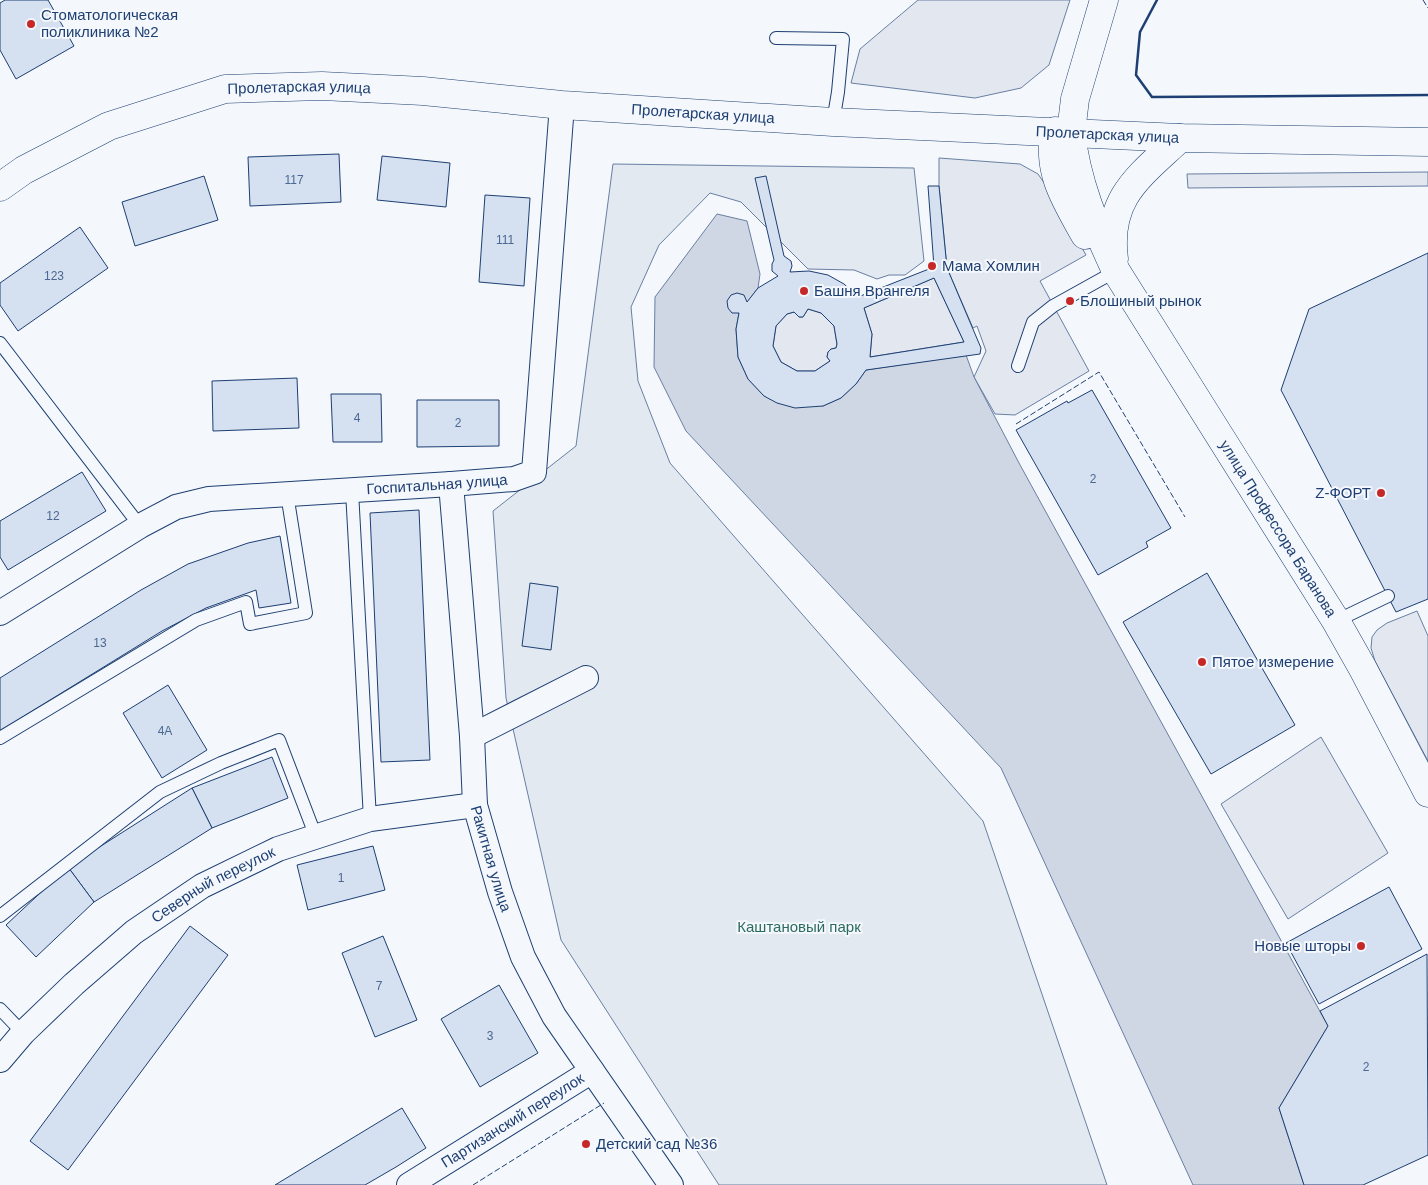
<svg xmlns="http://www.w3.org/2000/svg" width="1428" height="1185" font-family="Helvetica,sans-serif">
<rect width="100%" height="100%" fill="#f4f7fb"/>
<polygon fill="#e3e9f0" stroke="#687fa3" points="613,164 914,168 924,261 905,275 889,275 877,279 854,270 808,269 741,202 710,193 659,245 631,307 638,381 670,463 983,821 1107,1185 719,1185 561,940 506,698 493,511 576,446"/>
<g fill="#e3e8f0" stroke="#687fa3">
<polygon points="918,0 1070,0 1049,65 1021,88 975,98 851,83 860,49"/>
<polygon points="939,158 1020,164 1038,174 1051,193 1086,255 1040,281 1089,371 1015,415 995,414 974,377 986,351 977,326 973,328 947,268 939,186"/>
<polygon points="1428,172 1428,186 1188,188 1187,174"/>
<polygon points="934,278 964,342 870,357 872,334 864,308"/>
<polygon points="808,309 821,313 834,326 837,344 836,348 831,349 828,352 827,357 830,361 815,371 797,371 781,362 773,346 776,326 787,314 794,312 799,317 803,317"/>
<polygon points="1417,611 1428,636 1428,761 1375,661 1371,648 1372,637 1377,630 1387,623"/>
<polygon points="1321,737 1388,853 1288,919 1221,804"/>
</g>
<polygon fill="#cfd7e4" stroke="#687fa3" points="717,214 747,221 760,274 758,288 739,313 736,329 738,357 748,379 764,396 823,406 841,398 856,384 866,370 966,355 974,377 1019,463 1328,1026 1279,1108 1304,1185 1193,1185 1001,768 686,431 654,367 655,297"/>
<g fill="#d5e0f0" stroke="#1d3f73" fill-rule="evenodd">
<polygon points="5,0 48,0 74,46 16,79 0,50 0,3"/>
<polygon points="339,154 341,202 250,206 248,157"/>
<polygon points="382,156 450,163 446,207 377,200"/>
<polygon points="204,176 218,220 135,246 122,202"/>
<path d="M 766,176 L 784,256 L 791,261 L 792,266 L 790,272 L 809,271 L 828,275 L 844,284 L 858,297 L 934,267 L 928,186 L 939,186 L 947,268 L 981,348 L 980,354 L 866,370 L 856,384 L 841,398 L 823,406 L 795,408 L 777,403 L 764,396 L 748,379 L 738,357 L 736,329 L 739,313 L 732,313 L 728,308 L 727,301 L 731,295 L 737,293 L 744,295 L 747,302 L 758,288 L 778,276 L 772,271 L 772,264 L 774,260 L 755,178 ZM 934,278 L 964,342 L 870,357 L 872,334 L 864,308 ZM 808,309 L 821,313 L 834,326 L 837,344 L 836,348 L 831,349 L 828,352 L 827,357 L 830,361 L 815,371 L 797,371 L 781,362 L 773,346 L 776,326 L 787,314 L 794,312 L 799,317 L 803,317 Z"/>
<polygon points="485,195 530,198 524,286 479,282"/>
<polygon points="80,227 108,268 18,331 0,305 0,283"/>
<polygon points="1428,253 1428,599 1396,612 1281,390 1309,309"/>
<polygon points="297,378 299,428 213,431 212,381"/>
<polygon points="1092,390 1171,528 1146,542 1148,547 1098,575 1016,430 1067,401 1068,403"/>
<polygon points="331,394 381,394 382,442 333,442"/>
<polygon points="417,400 499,400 499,446 417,447"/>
<polygon points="82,472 106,511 8,570 0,557 0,521"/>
<polygon points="419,510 430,760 381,762 370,513"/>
<polygon points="280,536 291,603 259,608 256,590 206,608 162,631 0,731 0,678 141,590 188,564 248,543"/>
<polygon points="1207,573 1295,725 1211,774 1123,622"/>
<polygon points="530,583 558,587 551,650 522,646"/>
<polygon points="168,685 207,750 162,778 123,713"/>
<polygon points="272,757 288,798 212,828 192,788"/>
<polygon points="192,788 212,828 94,902 68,867"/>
<polygon points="373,846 385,890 308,910 297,865"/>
<polygon points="68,867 94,902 36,957 6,925"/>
<polygon points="1389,887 1422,949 1319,1004 1286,943"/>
<polygon points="190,926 228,955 68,1170 30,1141"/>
<polygon points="383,936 417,1020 375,1037 342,953"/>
<polygon points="1427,954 1428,1155 1363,1185 1304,1185 1279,1108 1328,1026 1320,1011"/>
<polygon points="499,985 538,1053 480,1087 441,1019"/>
<polygon points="402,1108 426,1148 396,1167 365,1185 275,1185"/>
</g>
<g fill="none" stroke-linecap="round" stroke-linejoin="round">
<g stroke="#1d3f73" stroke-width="14">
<g id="service">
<polyline points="776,38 843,39 838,92 833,122"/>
<polyline points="0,343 140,526"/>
<polyline points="1018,366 1033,322 1053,306 1116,271"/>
<polyline points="352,491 370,819"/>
<polyline points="1336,621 1388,596"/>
<polyline points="0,738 196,620 246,602 250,624 306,613 287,494"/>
<polyline points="0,916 160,792 221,763 279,740 316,837"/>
<polyline points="0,1009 23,1033"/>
</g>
</g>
<g stroke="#1d3f73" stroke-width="26">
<g id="minor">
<path id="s1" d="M 451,484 L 472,736 L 475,805 L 500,892 L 523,957 L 554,1016 L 671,1185"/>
<path id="s2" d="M 0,613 L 140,526 L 176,507 L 209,499 L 451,484 L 514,479 L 534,472 L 562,105"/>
<polyline points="472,736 586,678"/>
<path id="s3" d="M 0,1060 L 23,1033 L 74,984 L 134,932 L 202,886 L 278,849 L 370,819 L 475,805"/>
<path id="s4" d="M 409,1185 L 592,1071"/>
</g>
</g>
<g stroke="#1d3f73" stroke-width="29">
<g id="tertiary">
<path d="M 1055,131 C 1046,171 1066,201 1085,235"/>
<path id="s5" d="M 1071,132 C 1076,181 1095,226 1116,271 L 1336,621 L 1362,667 L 1428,793"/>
<path d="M 1114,259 C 1106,197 1140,176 1180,138"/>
</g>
</g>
<g stroke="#1d3f73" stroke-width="29">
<g id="secondary">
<polyline points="1071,132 1075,99 1104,0"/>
<path id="s6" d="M 0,187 L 24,170 L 109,126 L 225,89 L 322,86 L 423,91 L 562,105 L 833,122 L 1180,138 L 1428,142"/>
</g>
</g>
<use href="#service" stroke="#f4f7fb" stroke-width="12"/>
<use href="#minor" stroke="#f4f7fb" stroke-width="24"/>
<use href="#tertiary" stroke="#f4f7fb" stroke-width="28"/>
<use href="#secondary" stroke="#f4f7fb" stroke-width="28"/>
<g stroke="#1d3f73" stroke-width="1" stroke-dasharray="6 2.5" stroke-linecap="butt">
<polyline points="1423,0 1428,8"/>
<polyline points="1016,424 1099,372 1185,517"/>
<polyline points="473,1185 604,1103"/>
</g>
<polyline stroke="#1d3f73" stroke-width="2.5" points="1157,0 1140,32 1136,75 1152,97 1428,95"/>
</g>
<g fill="#c62828" stroke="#f4f7fb" stroke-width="2">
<circle cx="31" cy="24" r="5"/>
<circle cx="932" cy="266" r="5"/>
<circle cx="804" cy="291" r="5"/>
<circle cx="1070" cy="301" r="5"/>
<circle cx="1381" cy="493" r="5"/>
<circle cx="1202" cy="662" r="5"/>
<circle cx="1361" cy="946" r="5"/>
<circle cx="586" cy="1144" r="5"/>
</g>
<g text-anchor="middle" stroke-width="4" stroke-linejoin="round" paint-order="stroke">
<g font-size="12" fill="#4b6792">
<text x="294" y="184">117</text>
<text x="505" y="244">111</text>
<text x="54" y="280">123</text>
<text x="357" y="422">4</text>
<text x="458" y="427">2</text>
<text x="1093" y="483">2</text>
<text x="53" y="520">12</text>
<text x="100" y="647">13</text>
<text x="165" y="735">4А</text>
<text x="341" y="882">1</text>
<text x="379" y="990">7</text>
<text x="490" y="1040">3</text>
<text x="1366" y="1071">2</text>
</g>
<g font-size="15" fill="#1d3f73" stroke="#f4f7fb" text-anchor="start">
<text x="41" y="20">Стоматологическая<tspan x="41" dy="17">поликлиника №2</tspan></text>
<text x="942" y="271">Мама Хомлин</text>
<text x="814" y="296">Башня Врангеля</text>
<text x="1080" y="306">Блошиный рынок</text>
<text x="1371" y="498" text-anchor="end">Z-ФОРТ</text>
<text x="1212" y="667">Пятое измерение</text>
<text x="1351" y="951" text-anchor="end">Новые шторы</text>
<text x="596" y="1149">Детский сад №36</text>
</g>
<g font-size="15" fill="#1d3f73" stroke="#f4f7fb">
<text dy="5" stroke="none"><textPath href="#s6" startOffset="321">Пролетарская улица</textPath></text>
<text dy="5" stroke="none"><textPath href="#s6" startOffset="726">Пролетарская улица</textPath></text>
<text dy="5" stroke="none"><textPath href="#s6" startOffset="1131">Пролетарская улица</textPath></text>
<text dy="5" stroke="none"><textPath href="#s2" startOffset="468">Госпитальная улица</textPath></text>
<text dy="5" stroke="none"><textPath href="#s5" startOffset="451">улица Профессора Баранова</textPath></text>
<text dy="5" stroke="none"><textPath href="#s1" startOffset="378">Ракитная улица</textPath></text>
<text dy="5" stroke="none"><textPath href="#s3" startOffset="278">Северный переулок</textPath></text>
<text dy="5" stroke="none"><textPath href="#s4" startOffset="122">Партизанский переулок</textPath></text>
</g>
<g font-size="15" fill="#2c6c60" stroke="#f4f7fb">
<text x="799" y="932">Каштановый парк</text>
</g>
</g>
</svg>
